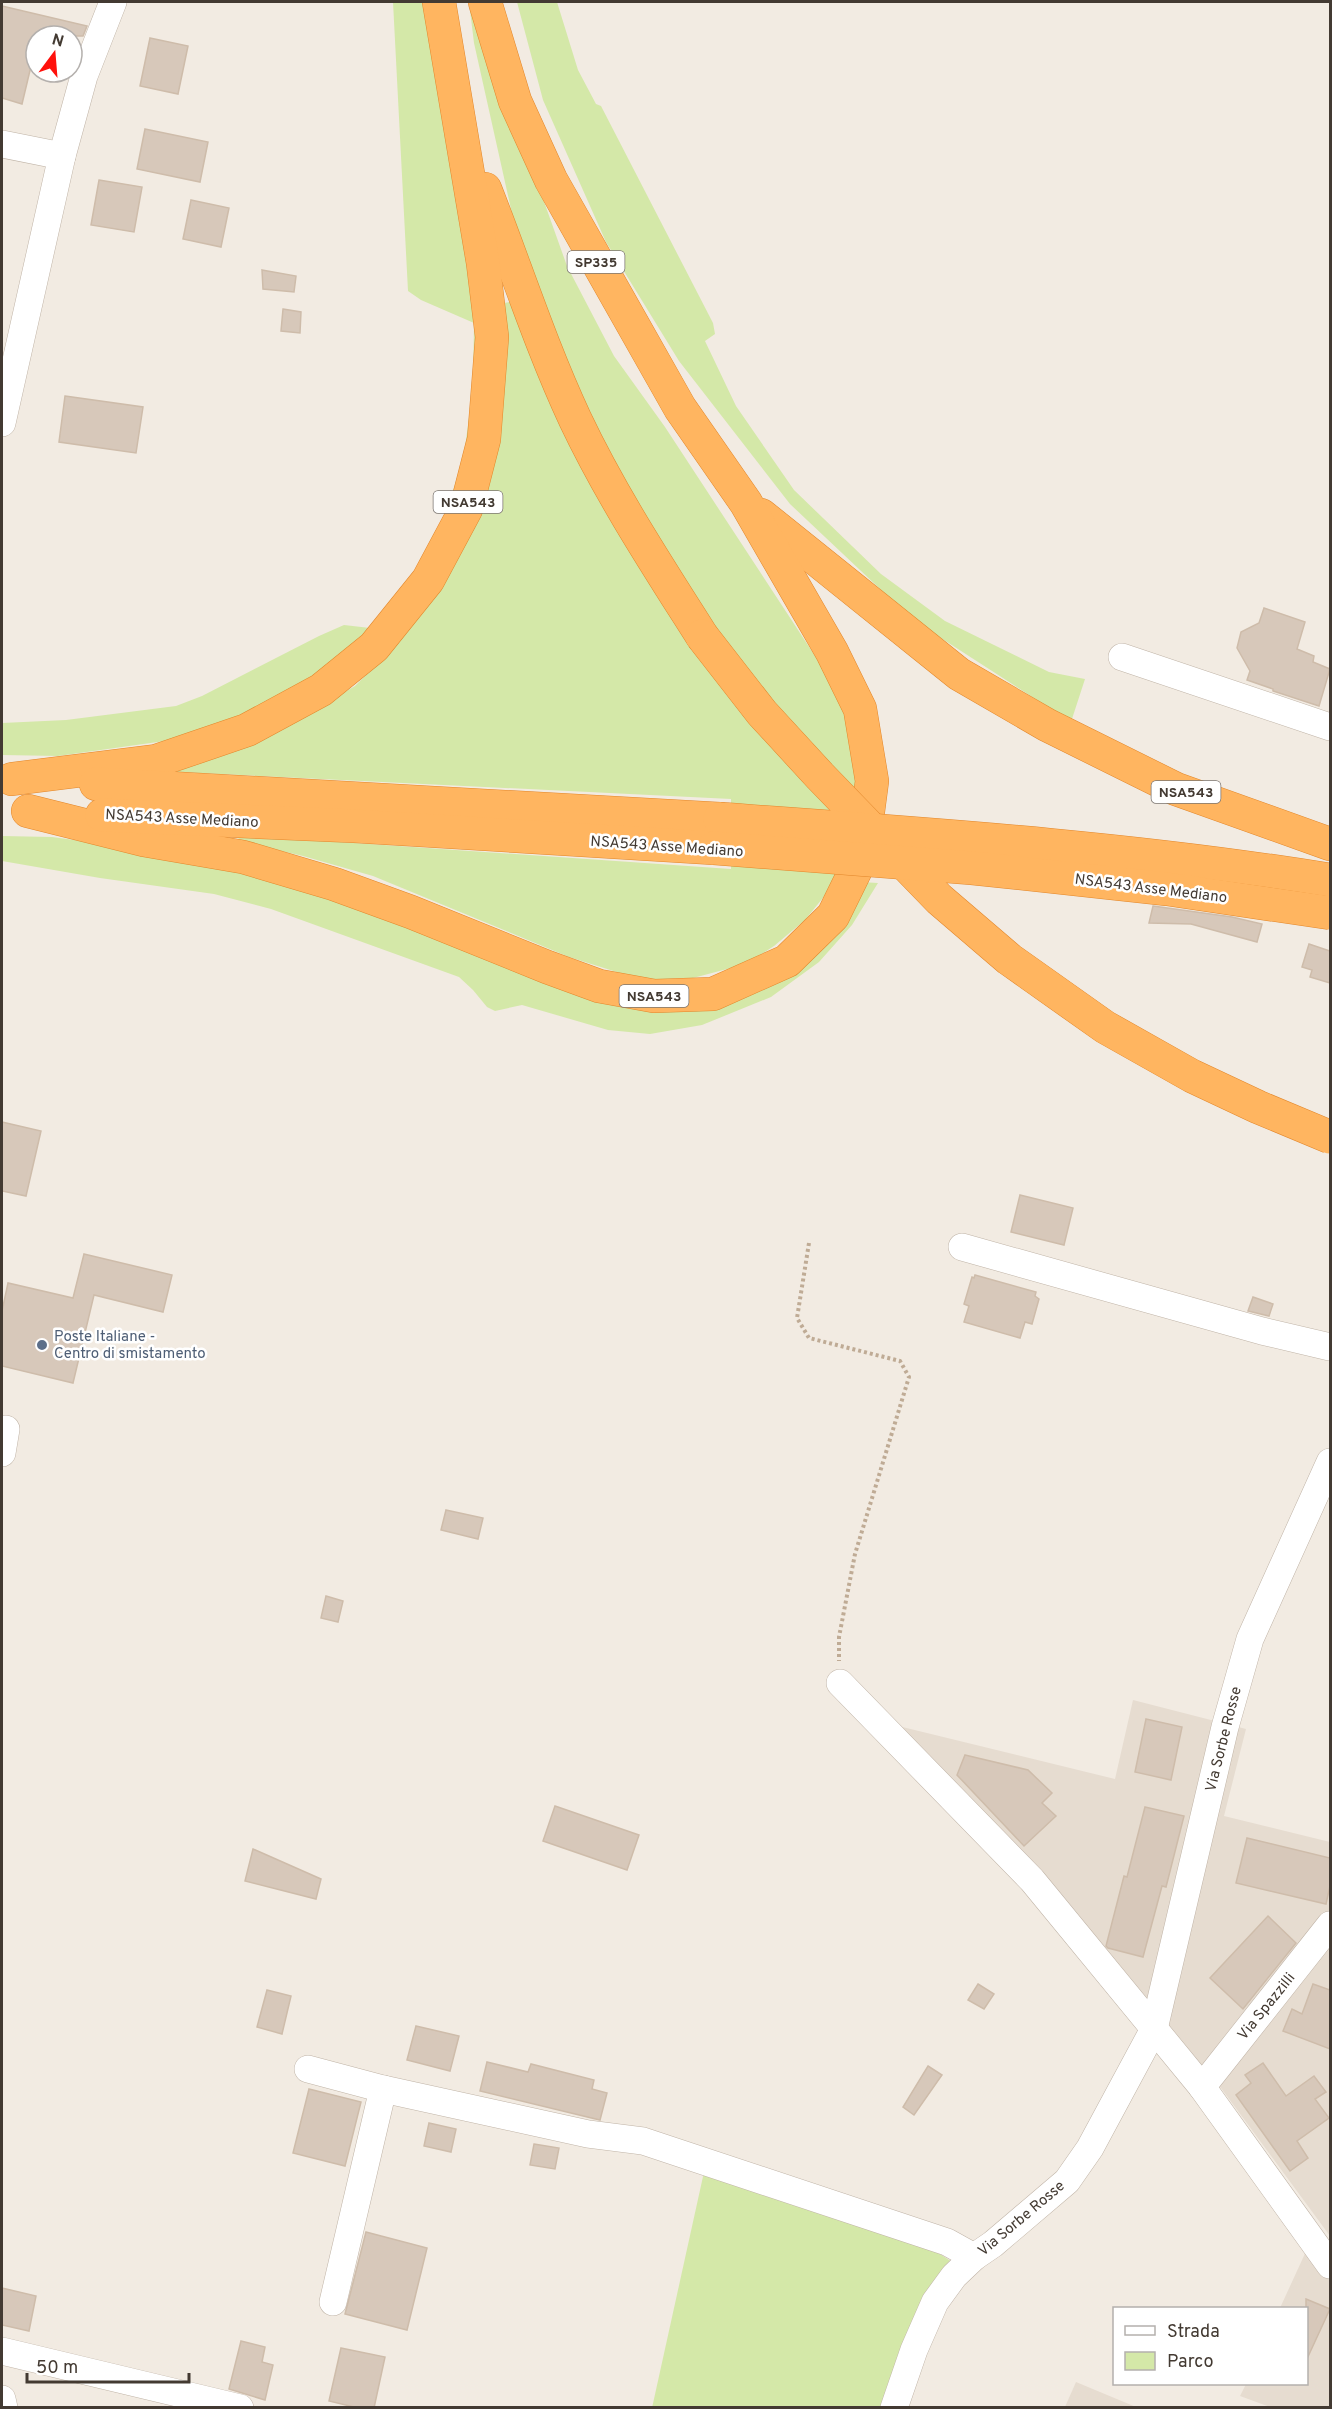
<svg xmlns="http://www.w3.org/2000/svg" width="1332" height="2409" font-family="Overpass,sans-serif">
<rect width="100%" height="100%" fill="#f2ebe2"/>
<g fill="#e6dcd0">
<polygon points="1133,1700 1246,1729 1224,1816 1330,1842 1330,2236 1221,2088 1172,2030 886,1723 1115,1779"/>
<polygon points="1308,2247 1330,2276 1330,2407 1270,2407 1240,2396 1246,2384 1306,2384 1306,2308 1280,2308"/>
<polygon points="1076,2382 1136,2407 1065,2407"/>
</g>
<g fill="#d4e8a8">
<polygon points="393,2 437,2 474,308 541,297 513,218 474,43 469,2 480,2 527,154 567,266 614,356 665,427 819,662 846,715 855,762 857,805 839,878 805,920 774,946 746,964 693,978 642,980 569,957 373,876 303,856 238,841 239,835 731,869 731,799 178,772 171,768 309,713 355,686 393,648 320,673 227,723 179,739 58,756 2,755 2,723 66,720 176,706 202,696 319,636 344,625 370,628 412,578 448,507 464,455 473,387 474,323 421,300 408,291"/>
<polygon points="517,2 557,2 578,70 596,104 601,106 713,323 715,334 705,341 736,406 794,490 881,574 945,621 1049,672 1085,679 1071,722 913,620 790,504 679,361 606,242 543,100"/>
<polygon points="2,836 52,837 134,848 226,865 712,1002 861,882 878,883 852,925 819,962 771,997 702,1025 650,1034 608,1030 522,1005 495,1011 487,1007 473,990 459,977 271,909 214,894 100,878 2,861"/>
<polygon points="704,2172 934,2250 952,2262 888,2407 652,2408"/>
</g>
<g fill="#d7c8ba" stroke="#cebcaa" stroke-width="1.5">
<polygon points="2,6 87,26 83,36 36,36 36,63 32,62 22,104 2,98"/>
<polygon points="150,38 188,46 178,94 140,86"/>
<polygon points="145,129 208,142 200,182 137,169"/>
<polygon points="99,180 142,187 134,232 91,225"/>
<polygon points="191,200 229,208 221,247 183,239"/>
<polygon points="262,270 296,276 294,292 263,289"/>
<polygon points="283,309 301,312 300,333 281,331"/>
<polygon points="65,396 143,407 136,453 59,442"/>
<polygon points="1264,608 1305,622 1297,649 1314,656 1313,662 1330,669 1319,706 1273,691 1273,689 1247,680 1250,671 1237,648 1241,632 1259,623"/>
<polygon points="1153,906 1232,917 1262,924 1257,942 1191,924 1149,923"/>
<polygon points="1309,944 1330,951 1330,983 1310,977 1312,970 1302,967"/>
<polygon points="2,1122 41,1131 26,1196 2,1191"/>
<polygon points="1020,1195 1073,1208 1064,1245 1011,1232"/>
<polygon points="84,1254 172,1275 163,1312 94,1295 73,1383 2,1366 2,1311 8,1283 73,1298"/>
<polygon points="975,1275 1036,1292 1035,1296 1039,1299 1032,1324 1025,1322 1020,1338 964,1322 969,1306 964,1304 972,1277 974,1278"/>
<polygon points="1253,1297 1273,1304 1269,1316 1248,1311"/>
<polygon points="446,1510 483,1518 478,1539 441,1530"/>
<polygon points="326,1596 343,1601 338,1622 321,1618"/>
<polygon points="1146,1719 1182,1727 1171,1780 1135,1772"/>
<polygon points="965,1755 1028,1770 1052,1793 1042,1803 1056,1816 1024,1846 957,1775"/>
<polygon points="555,1806 639,1835 627,1870 543,1841"/>
<polygon points="1145,1807 1184,1816 1166,1887 1162,1886 1143,1957 1108,1948 1106,1946 1124,1876 1127,1877"/>
<polygon points="1247,1838 1330,1858 1330,1886 1326,1904 1236,1883"/>
<polygon points="253,1849 321,1879 316,1899 245,1881"/>
<polygon points="1268,1916 1296,1943 1243,2009 1210,1978"/>
<polygon points="978,1984 994,1994 984,2009 968,2000"/>
<polygon points="1313,1984 1330,1990 1330,2049 1283,2031 1292,2009 1302,2014"/>
<polygon points="267,1990 291,1996 282,2034 257,2027"/>
<polygon points="416,2026 459,2036 450,2071 407,2060"/>
<polygon points="487,2062 528,2072 531,2064 594,2080 592,2089 607,2093 600,2120 480,2091"/>
<polygon points="1263,2063 1286,2096 1314,2076 1326,2092 1315,2099 1329,2118 1297,2141 1308,2158 1290,2171 1236,2095 1251,2083 1245,2075"/>
<polygon points="928,2066 942,2075 914,2115 903,2107"/>
<polygon points="309,2089 361,2102 345,2166 293,2153"/>
<polygon points="429,2123 456,2129 451,2152 424,2146"/>
<polygon points="534,2144 559,2148 555,2169 530,2165"/>
<polygon points="366,2232 427,2248 407,2330 345,2314"/>
<polygon points="2,2288 36,2296 29,2331 2,2325"/>
<polygon points="1306,2299 1330,2309 1306,2361"/>
<polygon points="241,2341 265,2347 262,2362 273,2365 265,2400 229,2389"/>
<polygon points="341,2348 385,2357 374,2408 358,2408 329,2401"/>
</g>
<g fill="none" stroke-linecap="round" stroke-linejoin="round">
<g stroke="#c0b4a7" stroke-width="28">
<g id="minor">
<polyline points="2,144 62,156"/>
<polyline points="2,423 62,156 84,76 113,2"/>
<polyline points="1122,657 1330,727"/>
<polyline points="962,1247 1262,1331 1330,1347"/>
<polyline points="2,1453 6,1429"/>
<polyline points="840,1683 1032,1880 1202,2087 1330,2265"/>
<polyline points="308,2069 383,2089 588,2134 643,2141 947,2242 974,2257"/>
<polyline points="1202,2087 1330,1925"/>
<polyline points="333,2302 383,2089"/>
<polyline points="2,2351 240,2408"/>
<polyline points="2,2399 4,2408"/>
<polyline points="894,2408 914,2350 935,2302 954,2276 974,2257 993,2244 1067,2181 1090,2148 1154,2029 1225,1727 1250,1639 1330,1462"/>
</g>
</g>
<g stroke="#e2872c" stroke-width="34">
<g id="highway">
<path d="M 485,189 C 515,265 540,344 575,419 C 611,495 657,565 702,636"/>
<polyline points="761,515 959,674 1047,725 1176,789 1330,844"/>
<polyline points="12,779 156,761 247,730 321,690 374,647 428,580 466,509 484,439 492,337 483,263 439,2"/>
<polyline points="96,784 720,819"/>
<polyline points="28,811 144,840 243,857 334,884 411,912 547,967 599,986 654,996 713,994 787,961 833,916 862,857 872,781 860,709 832,652 746,503 680,408 551,180 515,101 485,2"/>
<polyline points="102,815 354,826 714,848"/>
</g>
</g>
<polyline stroke="#bfab95" stroke-width="4" stroke-dasharray="3 3" stroke-linecap="butt" points="809,1243 797,1318 809,1338 900,1361 909,1377 855,1554 839,1637 839,1661"/>
<use href="#minor" stroke="#fff" stroke-width="27"/>
<use href="#highway" stroke="#ffb560" stroke-width="33"/>
<g stroke="#e2872c" stroke-width="34" stroke-linecap="butt">
<g id="highway-bridge">
<polyline points="702,636 762,713 820,776 939,899 1009,959 1105,1027 1192,1076 1258,1107 1330,1137"/>
<path d="M 720,819 C 924,834 1128,847 1330,880"/>
<polyline points="714,848 972,868 1167,889 1330,913"/>
</g>
</g>
<use href="#highway-bridge" stroke="#ffb560" stroke-width="33"/>
</g>
<circle fill="#5c6f8a" stroke="#fff" stroke-width="2" cx="42" cy="1345" r="6"/>
<g text-anchor="middle" stroke-width="5" stroke-linejoin="round" paint-order="stroke">
<g fill="#fff" stroke="#7b7570" stroke-width="1.5">
<rect x="567.5" y="251" width="57" height="22" rx="4.5"/>
<rect x="433.5" y="491" width="69" height="22" rx="4.5"/>
<rect x="1151.5" y="781" width="69" height="22" rx="4.5"/>
<rect x="619.5" y="985" width="69" height="22" rx="4.5"/>
</g>
<g font-size="14" font-weight="bold" fill="#433a32">
<text x="596" y="267">SP335</text>
<text x="468" y="507">NSA543</text>
<text x="1186" y="797">NSA543</text>
<text x="654" y="1001">NSA543</text>
</g>
<g font-size="15" fill="#433a32" stroke="#fff">
<text transform="translate(182 818) rotate(3)" y="5">NSA543 Asse Mediano</text>
<text transform="translate(667 846) rotate(4)" y="5">NSA543 Asse Mediano</text>
<text transform="translate(1151 888) rotate(7)" y="5">NSA543 Asse Mediano</text>
<text transform="translate(1223 1739) rotate(-76)" y="5">Via Sorbe Rosse</text>
<text transform="translate(1266 2006) rotate(-51)" y="5">Via Spazzilli</text>
<text transform="translate(1021 2218) rotate(-40)" y="5">Via Sorbe Rosse</text>
</g>
<g font-size="15" fill="#4e5e75" stroke="#fff" text-anchor="start">
<text x="54" y="1341">Poste Italiane -<tspan x="54" dy="17">Centro di smistamento</tspan></text>
</g>
</g>
<rect width="1332" height="2409" fill="none" stroke="#433a32" stroke-width="6"/>
<rect x="1113" y="2307" width="195" height="78" fill="#ffffff" stroke="#b4b0ad" stroke-width="1.5"/>
<rect x="1125" y="2326" width="30" height="9" fill="#ffffff" stroke="#b4b0ad" stroke-width="1.5"/>
<text x="1167" y="2337" font-size="18" fill="#433a32">Strada</text>
<rect x="1125" y="2352" width="30" height="18" fill="#d4e8a8" stroke="#b4b0ad" stroke-width="1.5"/>
<text x="1167" y="2367" font-size="18" fill="#433a32">Parco</text>
<g transform="translate(54 54) rotate(16)"><circle r="28" fill="#ffffff" stroke="#b4b0ad" stroke-width="1.5"/>
<path d="M0-4.5L10 22L0 15L-10 22Z" fill="#ff110c"/>
<text y="-9" font-size="16" font-weight="bold" text-anchor="middle" fill="#433a32">N</text>
</g>
<path d="M27 2373v9h162v-9" fill="none" stroke="#433a32" stroke-width="3"/>
<text x="36" y="2373" font-size="18" fill="#433a32" stroke="#ffffff" stroke-width="4.5" paint-order="stroke">50 m</text>
</svg>
